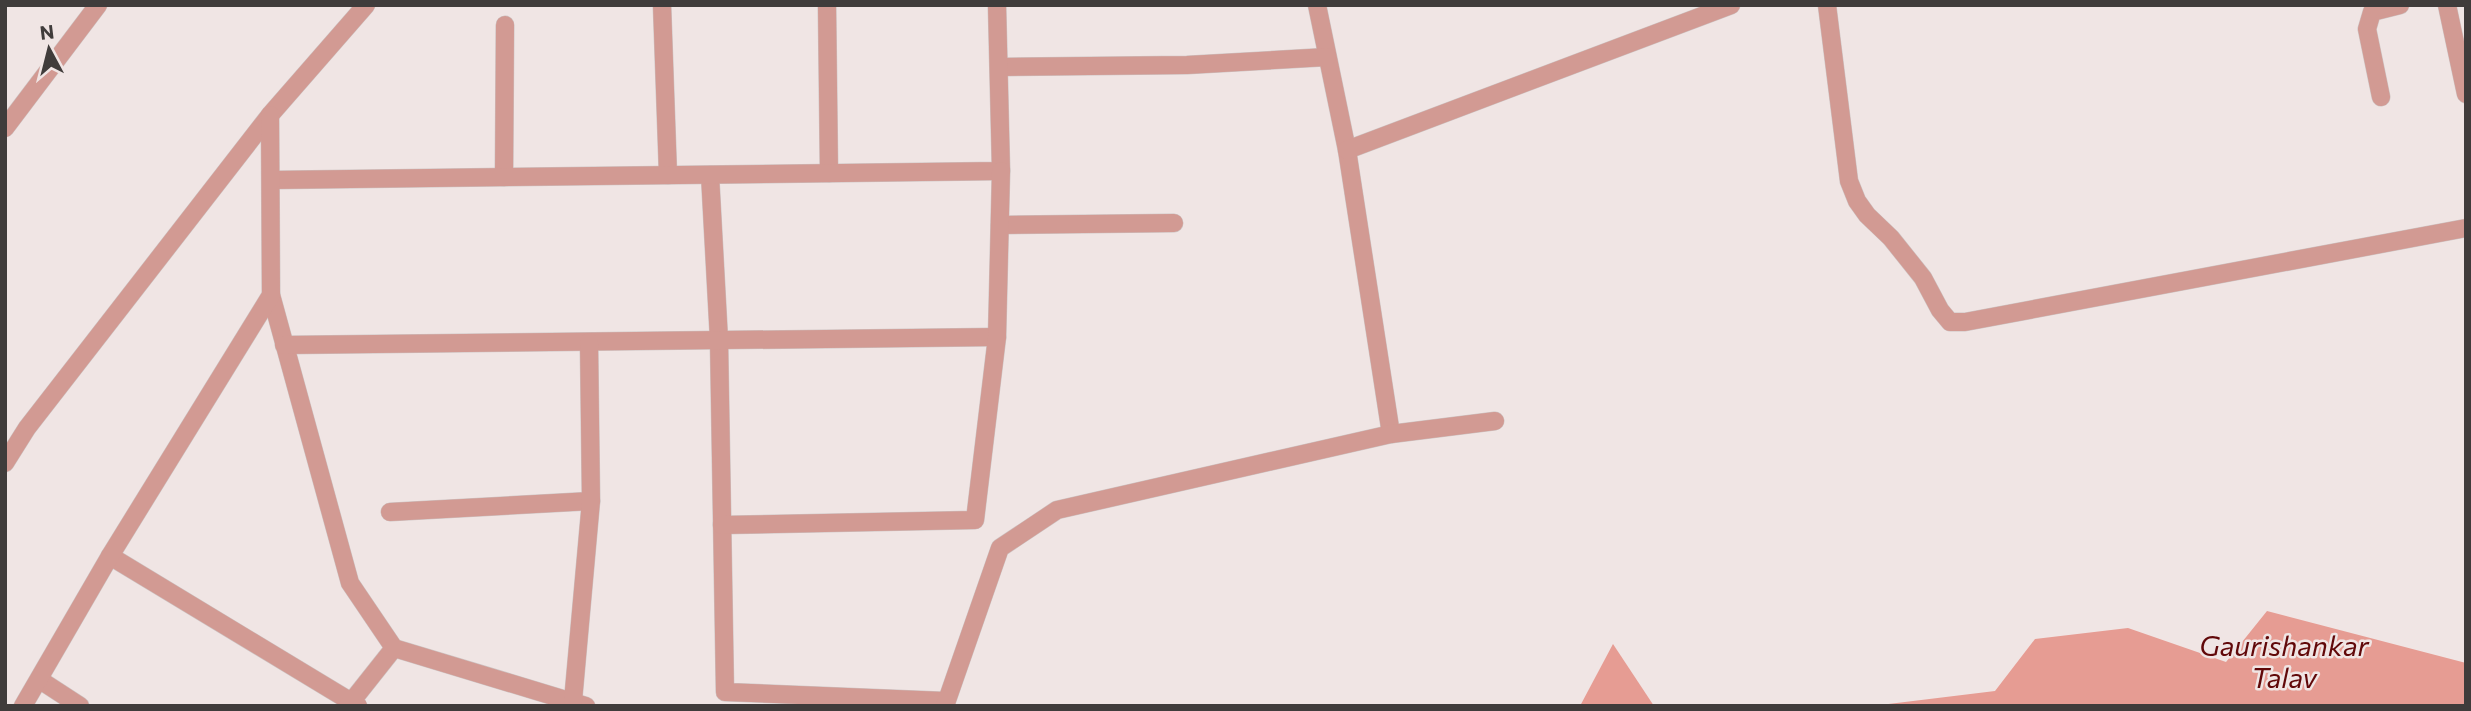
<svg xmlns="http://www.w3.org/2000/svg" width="2471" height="711" font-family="Commissioner,sans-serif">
<rect width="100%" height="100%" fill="#f0e5e4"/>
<g fill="#e69c93">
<polygon points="2267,611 2466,663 2466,706 1872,706 1995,691 2035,639 2128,628 2226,662"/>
<polygon points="1613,644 1654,706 1580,706"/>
</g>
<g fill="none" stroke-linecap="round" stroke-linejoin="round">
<g stroke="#cdc3c2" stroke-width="19">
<g id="minor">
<polyline points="662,5 668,175"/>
<polyline points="827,5 829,173"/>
<polyline points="1317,5 1347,150 1391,434"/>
<polyline points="1827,5 1849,181 1857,201 1867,215 1891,238 1923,278 1940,310 1950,322 1965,322 2466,228"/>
<polyline points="2447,5 2466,94"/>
<polyline points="999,67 1187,65 1327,57"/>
<polyline points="2381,97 2367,29 2372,12 2400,5"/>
<polyline points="5,128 98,5"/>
<polyline points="1347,150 1731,5"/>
<polyline points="710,175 719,340 725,692 945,701"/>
<polyline points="504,177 505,25"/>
<polyline points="271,180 1001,171 997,5"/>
<polyline points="1000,225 1174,223"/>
<polyline points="271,295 350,583 394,648 586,706"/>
<polyline points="284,345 997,337"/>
<polyline points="5,463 27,428 270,115 366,5"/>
<polyline points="390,512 591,501"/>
<polyline points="722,525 975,520 997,337 1001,171"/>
<polyline points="110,556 358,706"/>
<polyline points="40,680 80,706"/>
<polyline points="573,701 591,501 589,342"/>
<polyline points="23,706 110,556 271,295 270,115"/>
<polyline points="348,706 394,648"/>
<polyline points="945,706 1000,548 1057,510 1391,434 1495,421"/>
</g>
</g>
<use href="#minor" stroke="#d29a93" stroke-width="18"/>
</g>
<g text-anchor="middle" stroke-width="5" stroke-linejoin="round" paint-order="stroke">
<g font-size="28" font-style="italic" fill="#610809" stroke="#f0e5e4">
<text x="2284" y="656">Gaurishankar<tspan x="2284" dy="32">Talav</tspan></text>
</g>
</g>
<rect width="2471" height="711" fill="none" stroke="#403c3b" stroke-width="14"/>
<g transform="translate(49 49) rotate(353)" stroke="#f0e5e4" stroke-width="5" paint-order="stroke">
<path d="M0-5L12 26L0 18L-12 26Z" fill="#403c3b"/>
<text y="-10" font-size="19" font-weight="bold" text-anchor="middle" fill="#403c3b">N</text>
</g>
</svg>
